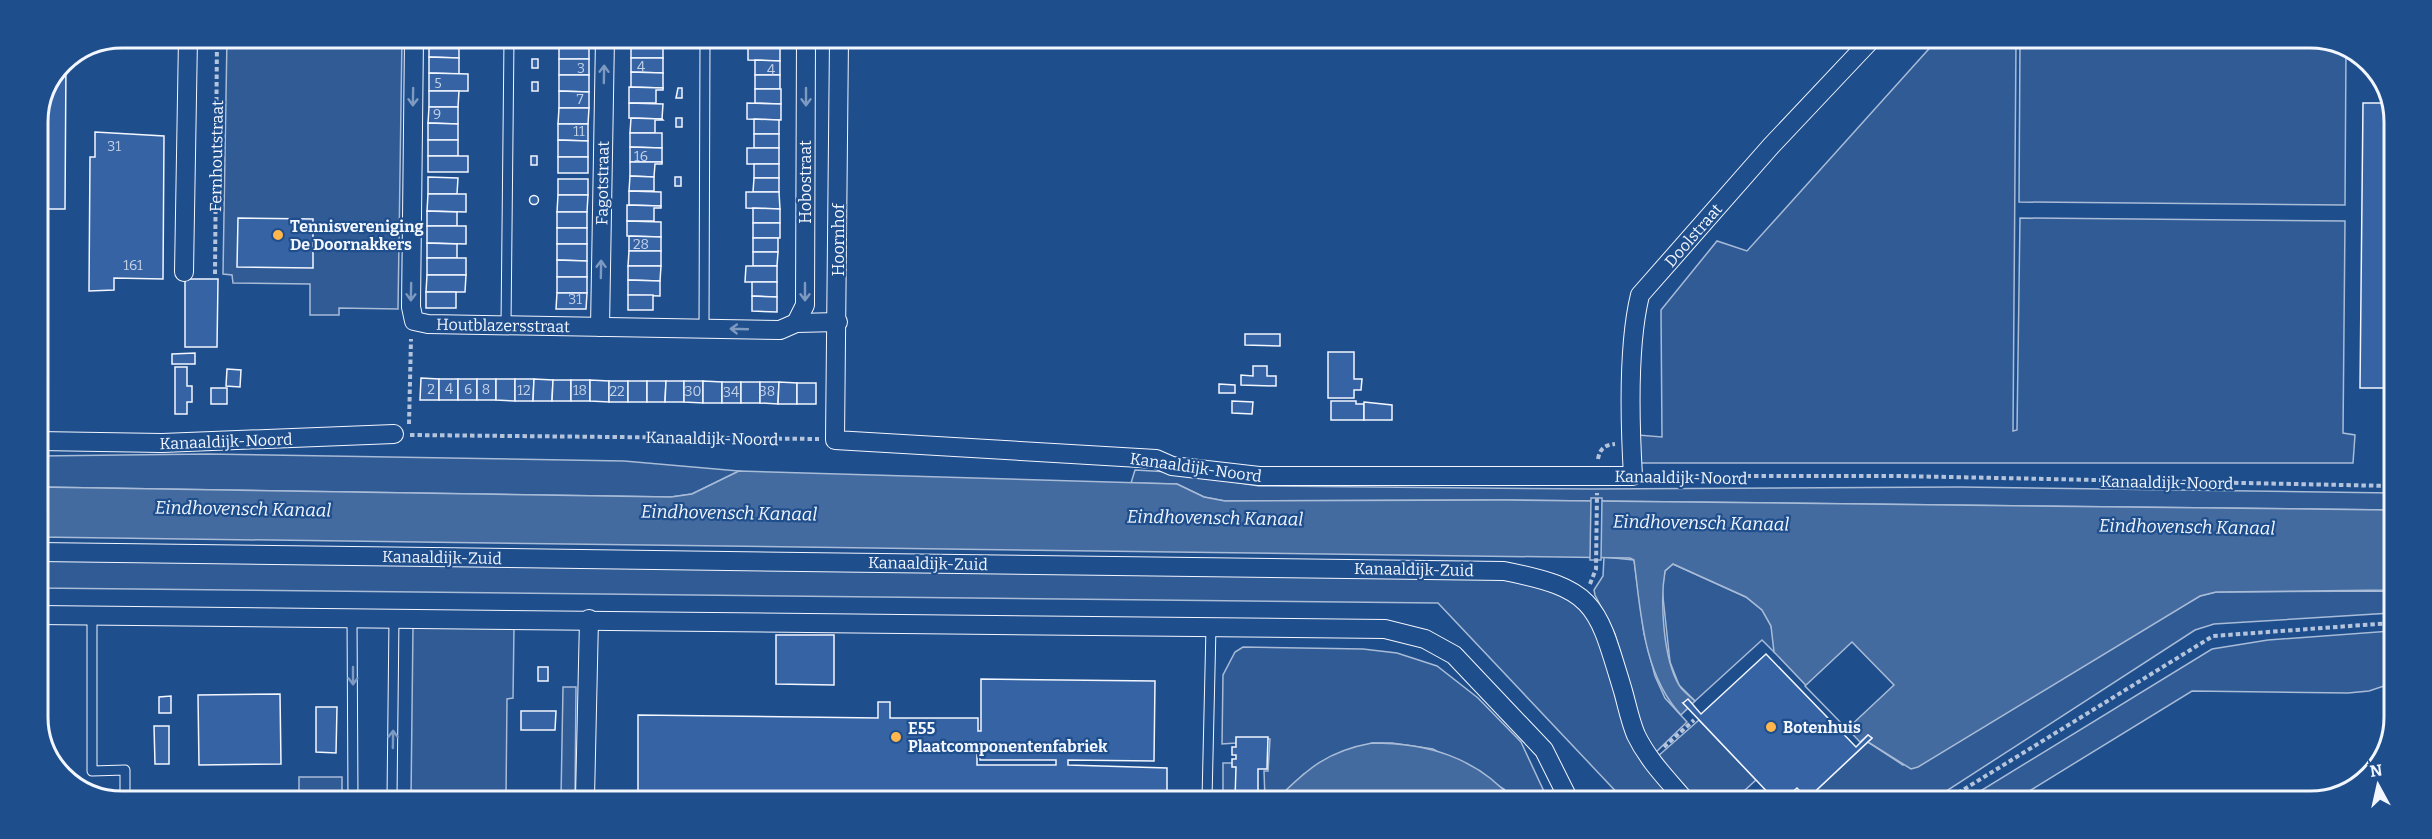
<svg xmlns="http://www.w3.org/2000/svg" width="2432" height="839" font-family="Bitter,serif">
<rect width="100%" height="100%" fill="#1f4e8c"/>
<g fill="#305b95" stroke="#a8bbd7" stroke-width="1.5">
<polygon points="227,38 402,38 398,309 339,308 339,315 310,315 310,284 233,283 232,275 223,274"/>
<polygon points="1936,41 2016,41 2013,431 2017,430 2020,218 2345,221 2343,433 2355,435 2353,463 1637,463 1638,435 1662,437 1661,310 1717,241 1747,251"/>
<polygon points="2020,41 2337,42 2346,49 2345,205 2019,202"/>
<polygon points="208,454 624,461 739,471 692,494 671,497 38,487 38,456"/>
<polygon points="1135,470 1170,472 1259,486 1592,489 1960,487 2392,493 2392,510 1505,500 1225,501 1204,497 1177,484 1131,483"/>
<polygon points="1604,557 1634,560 1644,634 1655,676 1665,698 1687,722 1657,751 1653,752 1645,740 1615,634 1595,595 1594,590 1603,576"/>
<polygon points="38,560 1465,576 1524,582 1570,598 1586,612 1675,800 1624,800 1438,603 38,588"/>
<polygon points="1673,564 1746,597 1762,610 1771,626 1774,639 1774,652 1762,640 1695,701 1679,685 1670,662 1662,588 1665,571"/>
<polygon points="2391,591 2391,613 2214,624 2195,630 1931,801 1806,800 1868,742 1903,765 2200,596 2216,592"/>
<polygon points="413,626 514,627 513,698 507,699 506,797 534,798 411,798"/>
<polygon points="2391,631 2390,684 2369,691 2348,693 2192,691 2013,801 1964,801 2212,649 2268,640"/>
<polygon points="1243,647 1363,649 1397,653 1437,666 1478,698 1521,742 1548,800 1513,800 1504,789 1433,749 1392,743 1372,743 1304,774 1277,799 1265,799 1264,771 1268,771 1270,739 1237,739 1236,743 1222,744 1223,675 1235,652"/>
<polygon points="563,687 576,687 575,798 561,798"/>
<polygon points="1699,720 1756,780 1734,800 1695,800 1657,757"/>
<rect x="1223" y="763" width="15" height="36"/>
<rect x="299" y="777" width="43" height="21"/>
</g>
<g fill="#446ba0" stroke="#a8bbd7" stroke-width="1.5">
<path d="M 739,471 L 1177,484 L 1204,497 L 1225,501 L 1505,500 L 2392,510 L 2391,590 L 2216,592 L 2200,596 L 1918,767 L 1911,769 L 1868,742 L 1872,738 L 1868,735 L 1860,742 L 1774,652 L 1771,626 L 1762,610 L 1746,597 L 1673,564 L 1665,571 C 1660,601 1663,658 1679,685 C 1682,691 1690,696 1695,701 L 1692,704 L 1683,703 L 1688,708 L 1681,715 C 1643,674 1641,614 1634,560 L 1630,558 L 38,537 L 38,487 L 671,497 L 692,494 Z"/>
<path d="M 1372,743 C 1427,743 1476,757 1513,800 L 1277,799 C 1308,768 1328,751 1372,743 Z"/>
</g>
<g fill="#1f4e8c" stroke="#a8bbd7" stroke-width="1.5">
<polygon points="1591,498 1602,498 1601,560 1590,560"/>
<polygon points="1852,642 1894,685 1847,729 1805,686"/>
</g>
<g fill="#3563a3" stroke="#f2f6ff" stroke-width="1.5" fill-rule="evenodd">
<polygon points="429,41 459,41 459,58 429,57"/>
<rect x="559" y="43" width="30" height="16"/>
<polygon points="631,43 663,44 663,58 631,58"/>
<polygon points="748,44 780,45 780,61 748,60"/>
<polygon points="429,57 459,58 459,74 429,73"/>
<polygon points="631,58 663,58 663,73 631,72"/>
<rect x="532" y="59" width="6" height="9"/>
<rect x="559" y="59" width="30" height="16"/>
<polygon points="755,60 780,61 780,75 755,75"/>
<polygon points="66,61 65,209 38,209 38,117 63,62"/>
<polygon points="631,72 663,73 663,88 631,87"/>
<polygon points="429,73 468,74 468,91 429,91"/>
<polygon points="559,75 589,75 589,92 559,91"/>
<rect x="755" y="75" width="25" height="14"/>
<rect x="532" y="82" width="6" height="9"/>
<polygon points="629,87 663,88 663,90 656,90 656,103 629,103"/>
<polygon points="678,88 682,88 682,98 676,98"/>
<polygon points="755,89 781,89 781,104 755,103"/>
<polygon points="429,91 459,91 458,107 429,107"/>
<polygon points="559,91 589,92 589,108 559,108"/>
<polygon points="629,103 663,104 662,119 629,118"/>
<polygon points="747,103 781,104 781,120 747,119"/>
<polygon points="2363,103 2389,103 2393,113 2390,388 2360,388"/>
<polygon points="429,107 458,107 458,124 428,123"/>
<polygon points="559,108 589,108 588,124 558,124"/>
<polygon points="631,118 662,119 663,120 655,120 655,133 630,133"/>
<rect x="676" y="118" width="6" height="9"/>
<polygon points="754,119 779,120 779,134 754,134"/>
<polygon points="428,123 458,124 458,140 428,140"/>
<polygon points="558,124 588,124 588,141 558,140"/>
<polygon points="95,132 164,136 163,279 114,278 114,290 89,291 90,157 95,157"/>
<polygon points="630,133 662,133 662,148 630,147"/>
<rect x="754" y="134" width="25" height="14"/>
<rect x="428" y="140" width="30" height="16"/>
<polygon points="558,140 588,141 588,157 558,157"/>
<polygon points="630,147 662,148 662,162 630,162"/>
<rect x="747" y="148" width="32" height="16"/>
<rect x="428" y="156" width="40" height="16"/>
<rect x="531" y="156" width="6" height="9"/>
<rect x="558" y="157" width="30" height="16"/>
<polygon points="630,162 662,162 662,164 655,164 654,177 630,176"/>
<rect x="754" y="164" width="25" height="14"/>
<polygon points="630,176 654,177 654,191 629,191"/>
<polygon points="428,177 458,178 457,194 428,194"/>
<rect x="675" y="177" width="6" height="9"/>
<polygon points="754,178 779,178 779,192 753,192"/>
<rect x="558" y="179" width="30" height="16"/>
<polygon points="629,191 661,192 661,206 629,205"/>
<polygon points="746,192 779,192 780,209 746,208"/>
<polygon points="428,194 466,194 466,212 427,211"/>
<polygon points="558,195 588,195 587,212 557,212"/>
<circle cx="534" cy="200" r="4.5"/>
<polygon points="627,205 661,206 661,208 654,208 654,221 627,221"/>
<polygon points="753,208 780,209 780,223 753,223"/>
<polygon points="427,211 457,212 457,226 427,226"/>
<rect x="557" y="212" width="30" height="16"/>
<polygon points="238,218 313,219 313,268 237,267"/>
<polygon points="627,221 661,222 661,237 627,236"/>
<rect x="753" y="223" width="27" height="15"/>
<polygon points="427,226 466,226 466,244 427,243"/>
<rect x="557" y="228" width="30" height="16"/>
<polygon points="629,236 661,237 661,251 629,251"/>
<rect x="753" y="238" width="25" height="14"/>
<polygon points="427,243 457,244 457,258 427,258"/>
<polygon points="557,244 587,244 587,261 557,260"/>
<polygon points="629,251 661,251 661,266 628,266"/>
<polygon points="753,252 778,252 777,266 753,266"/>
<rect x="427" y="258" width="39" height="17"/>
<polygon points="557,260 587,261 587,277 557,277"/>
<polygon points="628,266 661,266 660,281 628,280"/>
<polygon points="746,266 777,266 777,282 745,282"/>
<polygon points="427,275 466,275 465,292 426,292"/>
<rect x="557" y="277" width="30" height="16"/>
<polygon points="185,279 218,279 217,347 185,347"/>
<polygon points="628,280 660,281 660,296 628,295"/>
<polygon points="752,282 777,282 777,297 752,296"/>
<rect x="426" y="292" width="30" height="16"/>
<polygon points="557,293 587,293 586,309 556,309"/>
<rect x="628" y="295" width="25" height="15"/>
<polygon points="752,296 777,297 777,312 752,311"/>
<polygon points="1245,334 1280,334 1280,346 1245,345"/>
<polygon points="1328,352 1354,352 1354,379 1362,379 1361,390 1354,390 1354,398 1328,398"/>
<polygon points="195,353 195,364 172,364 172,354"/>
<polygon points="1253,366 1267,366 1267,376 1276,376 1276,386 1241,385 1241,375 1253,376"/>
<polygon points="175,367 187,367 187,386 192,386 192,402 187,402 187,414 175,414"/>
<polygon points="227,369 241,370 240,387 226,386"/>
<polygon points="421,378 439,379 439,400 420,400"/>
<rect x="439" y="379" width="19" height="21"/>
<rect x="458" y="379" width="19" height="21"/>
<rect x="477" y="379" width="19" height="21"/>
<polygon points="496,379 515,379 515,401 496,400"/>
<polygon points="515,379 534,379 533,401 515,401"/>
<polygon points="534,379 553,380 552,401 533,401"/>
<polygon points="553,380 571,380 571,401 552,401"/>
<rect x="571" y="380" width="19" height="21"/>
<polygon points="590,380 609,381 609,402 590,401"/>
<rect x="609" y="381" width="19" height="21"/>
<rect x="628" y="381" width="19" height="21"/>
<polygon points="647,381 666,381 665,402 647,402"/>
<polygon points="666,381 684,381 684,402 665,402"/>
<polygon points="684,381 703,381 703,403 684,402"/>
<polygon points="703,381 722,382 722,403 703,403"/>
<rect x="722" y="382" width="19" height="21"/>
<rect x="741" y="382" width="19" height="21"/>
<polygon points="760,382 779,382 778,404 760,403"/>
<polygon points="779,382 797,383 797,404 778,404"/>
<rect x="797" y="383" width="19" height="21"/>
<polygon points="1219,384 1235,385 1235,393 1219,393"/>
<rect x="211" y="388" width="16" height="16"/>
<polygon points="1232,401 1253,402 1252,414 1232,413"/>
<polygon points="1331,401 1356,401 1356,404 1364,404 1364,420 1331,420"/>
<polygon points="1364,402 1392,405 1392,420 1364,420"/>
<polygon points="776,635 834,635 834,685 776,684"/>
<polygon points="1766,654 1856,747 1868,735 1872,738 1807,799 1797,788 1783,800 1775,800 1683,703 1688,699 1701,714"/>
<rect x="538" y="667" width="10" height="14"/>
<path d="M 981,679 L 1155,681 L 1154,761 L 1068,760 L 1068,765 L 1167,768 L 1167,799 L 638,798 L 638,715 L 878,718 L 878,702 L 890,702 L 890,718 L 978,718 L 978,731 L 981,731 ZM 977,743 L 980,743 L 980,760 L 1056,760 L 1056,765 L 977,765 Z"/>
<polygon points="280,694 281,764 199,765 198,695"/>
<polygon points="171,696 171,713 159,713 159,697"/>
<polygon points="316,707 337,707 336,753 316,752"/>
<polygon points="521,711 556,711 555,730 521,730"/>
<polygon points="154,726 169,726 169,764 155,764"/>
<polygon points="1236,737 1268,737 1267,769 1258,769 1258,799 1235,799 1236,767 1232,767 1232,759 1236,759 1236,755 1232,755 1232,747 1236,747"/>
</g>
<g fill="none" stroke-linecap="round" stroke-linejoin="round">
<g stroke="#f2f6ff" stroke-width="11">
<g id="lane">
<polyline points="506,325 509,39"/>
<polyline points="704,327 705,41"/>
<polyline points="92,615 92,771 125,770 125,797"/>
<polyline points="352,617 353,798"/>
<polyline points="392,798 394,618"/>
<polyline points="1207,799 1211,627"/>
</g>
</g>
<g stroke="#f2f6ff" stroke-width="20">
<g id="street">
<polyline points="414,38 411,307 414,321 428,324 780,330 796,323 838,322"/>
<path d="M 839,39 L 835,440 L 1156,459 L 1172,466 L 1259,476 L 1633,476 C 1630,425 1628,344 1640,295 L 1771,146 L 1870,41"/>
<polyline points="184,272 188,38"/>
<polyline points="796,323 805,305 806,39"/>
<polyline points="600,327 605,38"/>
<polyline points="38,441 162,443 394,434"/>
<path d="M 38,552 L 1504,571 C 1597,589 1597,605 1623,691 C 1627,705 1630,721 1636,735 C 1648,760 1667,779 1685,800"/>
<polyline points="38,615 1385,629 1425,639 1454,655 1544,750 1569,800"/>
<polyline points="585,798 589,619"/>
</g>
</g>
<g stroke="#b3c4dc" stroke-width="4" stroke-dasharray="4.5 3" stroke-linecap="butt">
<polyline points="432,39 497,39"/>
<polyline points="522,40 587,40"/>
<polyline points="621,40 692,41"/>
<polyline points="717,41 788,41"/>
<polyline points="215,274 217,38"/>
<polyline points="409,424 411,339"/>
<polyline points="410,435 819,439"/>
<path d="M 1598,459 C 1600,448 1605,445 1615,444"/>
<polyline points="1649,476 1900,476 2392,486"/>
<polyline points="1590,584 1596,569 1597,493"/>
<polyline points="1664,747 1694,720"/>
<polyline points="1945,801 2213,636 2391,623"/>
</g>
<use href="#lane" stroke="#1f4e8c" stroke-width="9"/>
<use href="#street" stroke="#1f4e8c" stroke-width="18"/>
</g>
<defs><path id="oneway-shaft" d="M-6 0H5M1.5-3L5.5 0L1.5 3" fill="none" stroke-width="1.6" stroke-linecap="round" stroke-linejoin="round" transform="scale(1.5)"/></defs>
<g stroke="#7e9ac0">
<use href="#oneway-shaft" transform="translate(604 74) rotate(-89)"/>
<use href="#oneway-shaft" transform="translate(413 97) rotate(91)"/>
<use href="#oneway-shaft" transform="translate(806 97) rotate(90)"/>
<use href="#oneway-shaft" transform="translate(601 269) rotate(-89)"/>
<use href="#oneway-shaft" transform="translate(411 292) rotate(91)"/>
<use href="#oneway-shaft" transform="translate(805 292) rotate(90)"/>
<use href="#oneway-shaft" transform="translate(739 329) rotate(-178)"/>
<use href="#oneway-shaft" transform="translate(353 676) rotate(90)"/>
<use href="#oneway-shaft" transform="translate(393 739) rotate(-89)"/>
</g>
<g fill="#ffb74d" stroke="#1f4e8c" stroke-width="2">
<circle cx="278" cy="235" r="6"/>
<circle cx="1771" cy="727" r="6"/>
<circle cx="896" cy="737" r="6"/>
</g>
<g text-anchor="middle" stroke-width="4.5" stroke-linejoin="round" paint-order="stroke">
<g font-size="14" fill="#c3d1e8">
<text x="641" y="72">4</text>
<text x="581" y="73">3</text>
<text x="771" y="75">4</text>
<text x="438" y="88">5</text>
<text x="580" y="104">7</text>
<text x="437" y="119">9</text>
<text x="579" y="136">11</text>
<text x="114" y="151">31</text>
<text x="641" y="161">16</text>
<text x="641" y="249">28</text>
<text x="133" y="270">161</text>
<text x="575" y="304">31</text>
<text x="431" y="394">2</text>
<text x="449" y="394">4</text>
<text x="468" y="394">6</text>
<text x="486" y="394">8</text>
<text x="524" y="395">12</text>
<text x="580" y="395">18</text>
<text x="617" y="396">22</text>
<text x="693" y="396">30</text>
<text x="767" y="396">38</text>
<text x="731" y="397">34</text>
</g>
<g font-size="16" fill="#f2f6ff" stroke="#1f4e8c">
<text transform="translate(216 156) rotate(-89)" y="6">Fernhoutstraat</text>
<text transform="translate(805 182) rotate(-90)" y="6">Hobostraat</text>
<text transform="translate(602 183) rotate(-89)" y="6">Fagotstraat</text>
<text transform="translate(1693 235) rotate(-49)" y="6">Doolstraat</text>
<text transform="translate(838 240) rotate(-90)" y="6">Hoornhof</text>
<text transform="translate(503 325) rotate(1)" y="6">Houtblazersstraat</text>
<text transform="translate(712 438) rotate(1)" y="6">Kanaaldijk-Noord</text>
<text transform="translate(226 441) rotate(-2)" y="6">Kanaaldijk-Noord</text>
<text transform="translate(1196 467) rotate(8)" y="6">Kanaaldijk-Noord</text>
<text transform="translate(1681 477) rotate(1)" y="6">Kanaaldijk-Noord</text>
<text transform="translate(2167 482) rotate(1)" y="6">Kanaaldijk-Noord</text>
<text transform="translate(442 557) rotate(1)" y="6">Kanaaldijk-Zuid</text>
<text transform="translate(928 563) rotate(1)" y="6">Kanaaldijk-Zuid</text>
<text transform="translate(1414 569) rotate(1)" y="6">Kanaaldijk-Zuid</text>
</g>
<g font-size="16" font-weight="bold" fill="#f2f6ff" stroke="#1f4e8c" text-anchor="start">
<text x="290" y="232">Tennisvereniging<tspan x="290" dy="18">De Doornakkers</tspan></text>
<text x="1783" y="733">Botenhuis</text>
<text x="908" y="734">E55<tspan x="908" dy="18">Plaatcomponentenfabriek</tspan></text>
</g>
<g font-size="18" font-style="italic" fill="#f2f6ff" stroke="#1f4e8c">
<text transform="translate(243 509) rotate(1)" y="6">Eindhovensch Kanaal</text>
<text transform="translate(729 513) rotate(1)" y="6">Eindhovensch Kanaal</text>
<text transform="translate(1215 518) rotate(1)" y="6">Eindhovensch Kanaal</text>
<text transform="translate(1701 523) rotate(1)" y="6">Eindhovensch Kanaal</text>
<text transform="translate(2187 527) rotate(1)" y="6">Eindhovensch Kanaal</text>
</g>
</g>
<path d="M0 0H2432V839H0ZM122 48H2310A74 74 0 0 1 2384 122V717A74 74 0 0 1 2310 791H122A74 74 0 0 1 48 717V122A74 74 0 0 1 122 48Z" fill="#1f4e8c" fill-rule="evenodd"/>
<path fill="none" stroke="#f2f6ff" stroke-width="3" d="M122 48H2310A74 74 0 0 1 2384 122V717A74 74 0 0 1 2310 791H122A74 74 0 0 1 48 717V122A74 74 0 0 1 122 48Z"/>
<g transform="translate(2378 785) rotate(352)" stroke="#1f4e8c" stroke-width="4.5" paint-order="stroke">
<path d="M0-4.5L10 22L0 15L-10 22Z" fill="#f2f6ff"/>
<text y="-9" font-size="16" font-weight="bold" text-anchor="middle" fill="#f2f6ff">N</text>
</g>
</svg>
